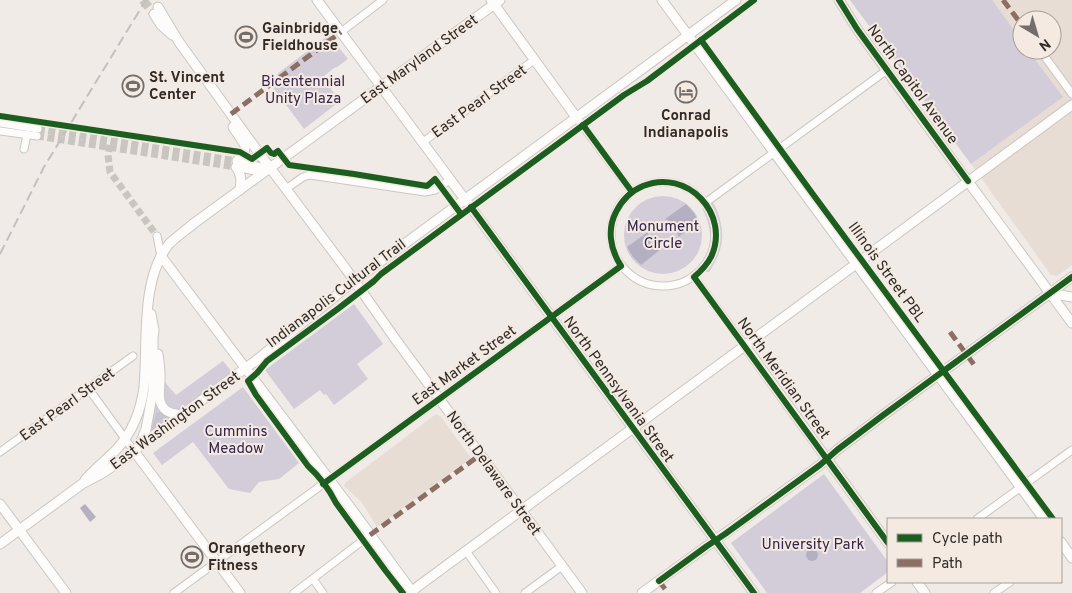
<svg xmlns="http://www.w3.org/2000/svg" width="1072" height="593" font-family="Overpass,sans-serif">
<rect width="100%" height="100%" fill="#f0ebe6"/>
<g fill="#e8ddd5" fill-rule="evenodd">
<path d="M 850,0 L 1072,0 L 1072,265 L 1057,276 L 1051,275 L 971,164 ZM 1022,20 L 1052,20 L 1052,50 L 1022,50 Z"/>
<polygon points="436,414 441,417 471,458 377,527 361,501 344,486 345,483"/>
</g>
<g fill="#d2cdd8">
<polygon points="850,0 992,0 1022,41 1022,50 1028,50 1063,97 971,164"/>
<polygon points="329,35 348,59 337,67 334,68 323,77 325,81 340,101 304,129 272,86 281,80 277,74"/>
<circle cx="663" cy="235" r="39"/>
<path d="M 712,202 C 716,206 717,211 719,216 C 726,238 721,254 709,272 L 702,272 L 699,269 L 698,266 C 715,250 712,227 702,208 L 704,205 Z"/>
<polygon points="354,304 383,344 357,364 368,379 334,405 326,394 324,395 320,390 294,409 265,370"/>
<polygon points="223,361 232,372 152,433 148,435 155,404 165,399 163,392 164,381 176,395"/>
<polygon points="243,387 299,463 279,479 259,482 250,493 229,489 193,442 162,465 153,453"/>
<polygon points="824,474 888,562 888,572 860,593 767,593 731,543"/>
</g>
<polygon fill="#c9c2d1" points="161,410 173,417 151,432 156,414"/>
<g fill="#b5afc2">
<path d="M 686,204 L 694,213 L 699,222 L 678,237 C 678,228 674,222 665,219 Z"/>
<path d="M 648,232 C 648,241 652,247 661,249 L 641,265 L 633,257 L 627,247 Z"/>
<polygon points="85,504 96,517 90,522 80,508"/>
<circle cx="812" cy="555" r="6"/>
</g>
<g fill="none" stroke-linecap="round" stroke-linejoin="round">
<g stroke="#c9c5c0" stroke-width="7" stroke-dasharray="7 3.5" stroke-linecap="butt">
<polyline points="38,129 237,161"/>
<polyline points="37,136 236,167"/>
<polyline points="110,145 108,155 110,172 157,236"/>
</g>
<polyline stroke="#c9c5c0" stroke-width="9" stroke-dasharray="9 4.5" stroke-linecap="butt" points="143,0 154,14"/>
<g stroke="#cbc7c3" stroke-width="9">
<g id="minor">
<polyline points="341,32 383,0"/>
<polyline points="1040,50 1072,94"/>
<polyline points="576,117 632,192"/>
<polyline points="0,123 38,129"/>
<polyline points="0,131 37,136"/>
<polyline points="423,142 534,60"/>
<polyline points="24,149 27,135"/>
<polyline points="237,161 265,168"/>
<polyline points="236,167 255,171 267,169"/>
<circle cx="663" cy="234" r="52"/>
<polyline points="286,189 303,177 310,175 425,192 435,190 451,179"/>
<polyline points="705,203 887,70"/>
<polyline points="157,236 161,256"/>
<polyline points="694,277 745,346"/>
<polyline points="88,388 134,451"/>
<polyline points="0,452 133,356"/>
<polyline points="977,519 1072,450"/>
<polyline points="466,551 496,593"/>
<polyline points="313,579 323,593"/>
<polyline points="174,593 621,266"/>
<polyline points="294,593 370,535"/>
<polyline points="525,593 562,566"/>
<polyline points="876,593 892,582"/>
<polyline points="994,593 1010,582"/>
</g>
</g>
<g stroke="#cbc7c3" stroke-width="11">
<g id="major">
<polyline points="317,0 481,221 754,593"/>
<polyline points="491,0 576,117"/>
<polyline points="662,0 1044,519"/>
<polyline points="839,0 857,29 895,82 1072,323"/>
<polyline points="158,7 179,42 259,153 346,269 396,340 582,593"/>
<polyline points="154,14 161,25 172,35"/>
<path d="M 233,127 L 245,145 C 246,152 241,157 237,161"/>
<path d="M 236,167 C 242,175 241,181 240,190"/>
<polyline points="161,256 353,511 413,593"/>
<polyline points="1050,293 1072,297"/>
<polyline points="745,346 888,543"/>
<path d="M 158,354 C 159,361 160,368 160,374 C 161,387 155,403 167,411 C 172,414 177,415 182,414"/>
<polyline points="140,444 146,429 153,391 153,338 154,330 151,314"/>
<polyline points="134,451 240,593"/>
<path d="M 85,480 C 95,469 106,460 116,450 C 132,433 141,410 144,387 C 148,344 140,279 169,244 C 176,237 185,231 193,224 L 500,0"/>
<polyline points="0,504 66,593"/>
<polyline points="1061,542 1072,558"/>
<polyline points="0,544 82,484 101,474 127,457 142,444 254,362 354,281 736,0"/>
<polyline points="917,582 925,593"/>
<polyline points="409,593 1072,105"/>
<polyline points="642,593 707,546 727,532 820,465 837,450 882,416 1072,277"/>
</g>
</g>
<use href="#minor" stroke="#fdfcfb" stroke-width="7"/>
<use href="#major" stroke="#fdfcfb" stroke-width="9"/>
<polyline stroke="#c2c0c0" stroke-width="2" stroke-dasharray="10 5" stroke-linecap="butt" points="0,254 44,167 146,0"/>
<g stroke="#8d6e63" stroke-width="5" stroke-dasharray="10 5" stroke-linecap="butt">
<polyline points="1003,0 1022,25"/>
<polyline points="231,114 341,32"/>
<polyline points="950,332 975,366"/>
<polyline points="370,535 480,455"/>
<polyline points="659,581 668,593"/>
</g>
<g stroke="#f4eae2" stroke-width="9">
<g id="cycleway">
<polyline points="839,0 857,29 968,181"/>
<polyline points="701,40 812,193 1053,519"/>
<polyline points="0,116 240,152 252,159 267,148 271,153 274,154 278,151 289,165 354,174 427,186 435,179 461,214"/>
<polyline points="583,125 632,192"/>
<polyline points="471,207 754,593"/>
<path d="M 323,484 L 621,266 C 610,249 607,229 616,212 C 622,200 631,191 643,186 C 687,168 731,214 711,257 C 707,265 701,271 694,277 L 888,543"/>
<polyline points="659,581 707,546 725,534 820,465 837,450 882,416 1072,277"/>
<path d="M 403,593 L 385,570 L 336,503 C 329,489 319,476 308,466 L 256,395 L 248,381 L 257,373 L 267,361 L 339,308 L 374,281 L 381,274 L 624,95 L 647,81 L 754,0"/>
</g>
</g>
<use href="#cycleway" stroke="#1b5e20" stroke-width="6"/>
</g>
<defs>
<g id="stadium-ring" transform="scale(1.125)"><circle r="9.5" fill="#f4eae2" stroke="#736e6b" stroke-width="1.5"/><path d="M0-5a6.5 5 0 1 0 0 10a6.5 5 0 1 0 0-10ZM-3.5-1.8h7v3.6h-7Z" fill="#736e6b"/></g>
<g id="hotel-ring" transform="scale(1.125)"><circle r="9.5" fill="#f4eae2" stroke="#736e6b" stroke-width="1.5"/><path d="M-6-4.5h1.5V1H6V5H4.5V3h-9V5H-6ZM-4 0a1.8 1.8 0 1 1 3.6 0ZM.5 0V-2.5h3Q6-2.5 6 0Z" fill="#736e6b"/></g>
</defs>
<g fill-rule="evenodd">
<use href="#stadium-ring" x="246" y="37"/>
<use href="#stadium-ring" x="133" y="86"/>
<use href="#hotel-ring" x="686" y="92"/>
<use href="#stadium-ring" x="192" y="557"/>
</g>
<g text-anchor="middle" stroke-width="4" stroke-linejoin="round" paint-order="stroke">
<g font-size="15" font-weight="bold" fill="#2f2b29" stroke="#f4eae2" text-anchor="start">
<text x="262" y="33">Gainbridge<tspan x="262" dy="17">Fieldhouse</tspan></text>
<text x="149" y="82">St. Vincent<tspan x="149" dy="17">Center</tspan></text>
<text x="686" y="120" text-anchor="middle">Conrad<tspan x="686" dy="17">Indianapolis</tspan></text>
<text x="208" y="553">Orangetheory<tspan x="208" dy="17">Fitness</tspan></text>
</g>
<g font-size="15" fill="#2f2b29" stroke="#f4eae2">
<text transform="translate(419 59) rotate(-36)" y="5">East Maryland Street</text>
<text transform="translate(913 84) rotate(54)" y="5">North Capitol Avenue</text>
<text transform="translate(479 101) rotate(-36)" y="5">East Pearl Street</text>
<text transform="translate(887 272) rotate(54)" y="5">Illinois Street PBL</text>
<text transform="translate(336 293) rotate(-37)" y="5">Indianapolis Cultural Trail</text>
<text transform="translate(464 365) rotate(-36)" y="5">East Market Street</text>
<text transform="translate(784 378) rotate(54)" y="5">North Meridian Street</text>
<text transform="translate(619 389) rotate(54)" y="5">North Pennsylvania Street</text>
<text transform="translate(67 404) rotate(-36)" y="5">East Pearl Street</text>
<text transform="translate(175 420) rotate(-36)" y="5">East Washington Street</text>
<text transform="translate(494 473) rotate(54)" y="5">North Delaware Street</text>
</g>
<g font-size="15" fill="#33254e" stroke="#f4eae2">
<text x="303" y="86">Bicentennial<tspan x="303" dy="17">Unity Plaza</tspan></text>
<text x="663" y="231">Monument<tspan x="663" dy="17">Circle</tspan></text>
<text x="236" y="436">Cummins<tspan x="236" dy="17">Meadow</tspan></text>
<text x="813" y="549">University Park</text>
</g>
</g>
<rect x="887" y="518" width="175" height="65" fill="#f4eae2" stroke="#a59e98"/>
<rect x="897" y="534" width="25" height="8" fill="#1b5e20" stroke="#a59e98"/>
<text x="932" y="543" font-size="15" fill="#2f2b29">Cycle path</text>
<rect x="897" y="559" width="25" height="8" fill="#8d6e63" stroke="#a59e98"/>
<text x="932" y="568" font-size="15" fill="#2f2b29">Path</text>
<g transform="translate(1037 35) rotate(142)"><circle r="24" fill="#f4eae2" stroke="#a59e98"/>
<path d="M0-4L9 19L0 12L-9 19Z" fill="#736e6b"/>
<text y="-8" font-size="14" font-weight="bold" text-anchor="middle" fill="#2f2b29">N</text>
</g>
</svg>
